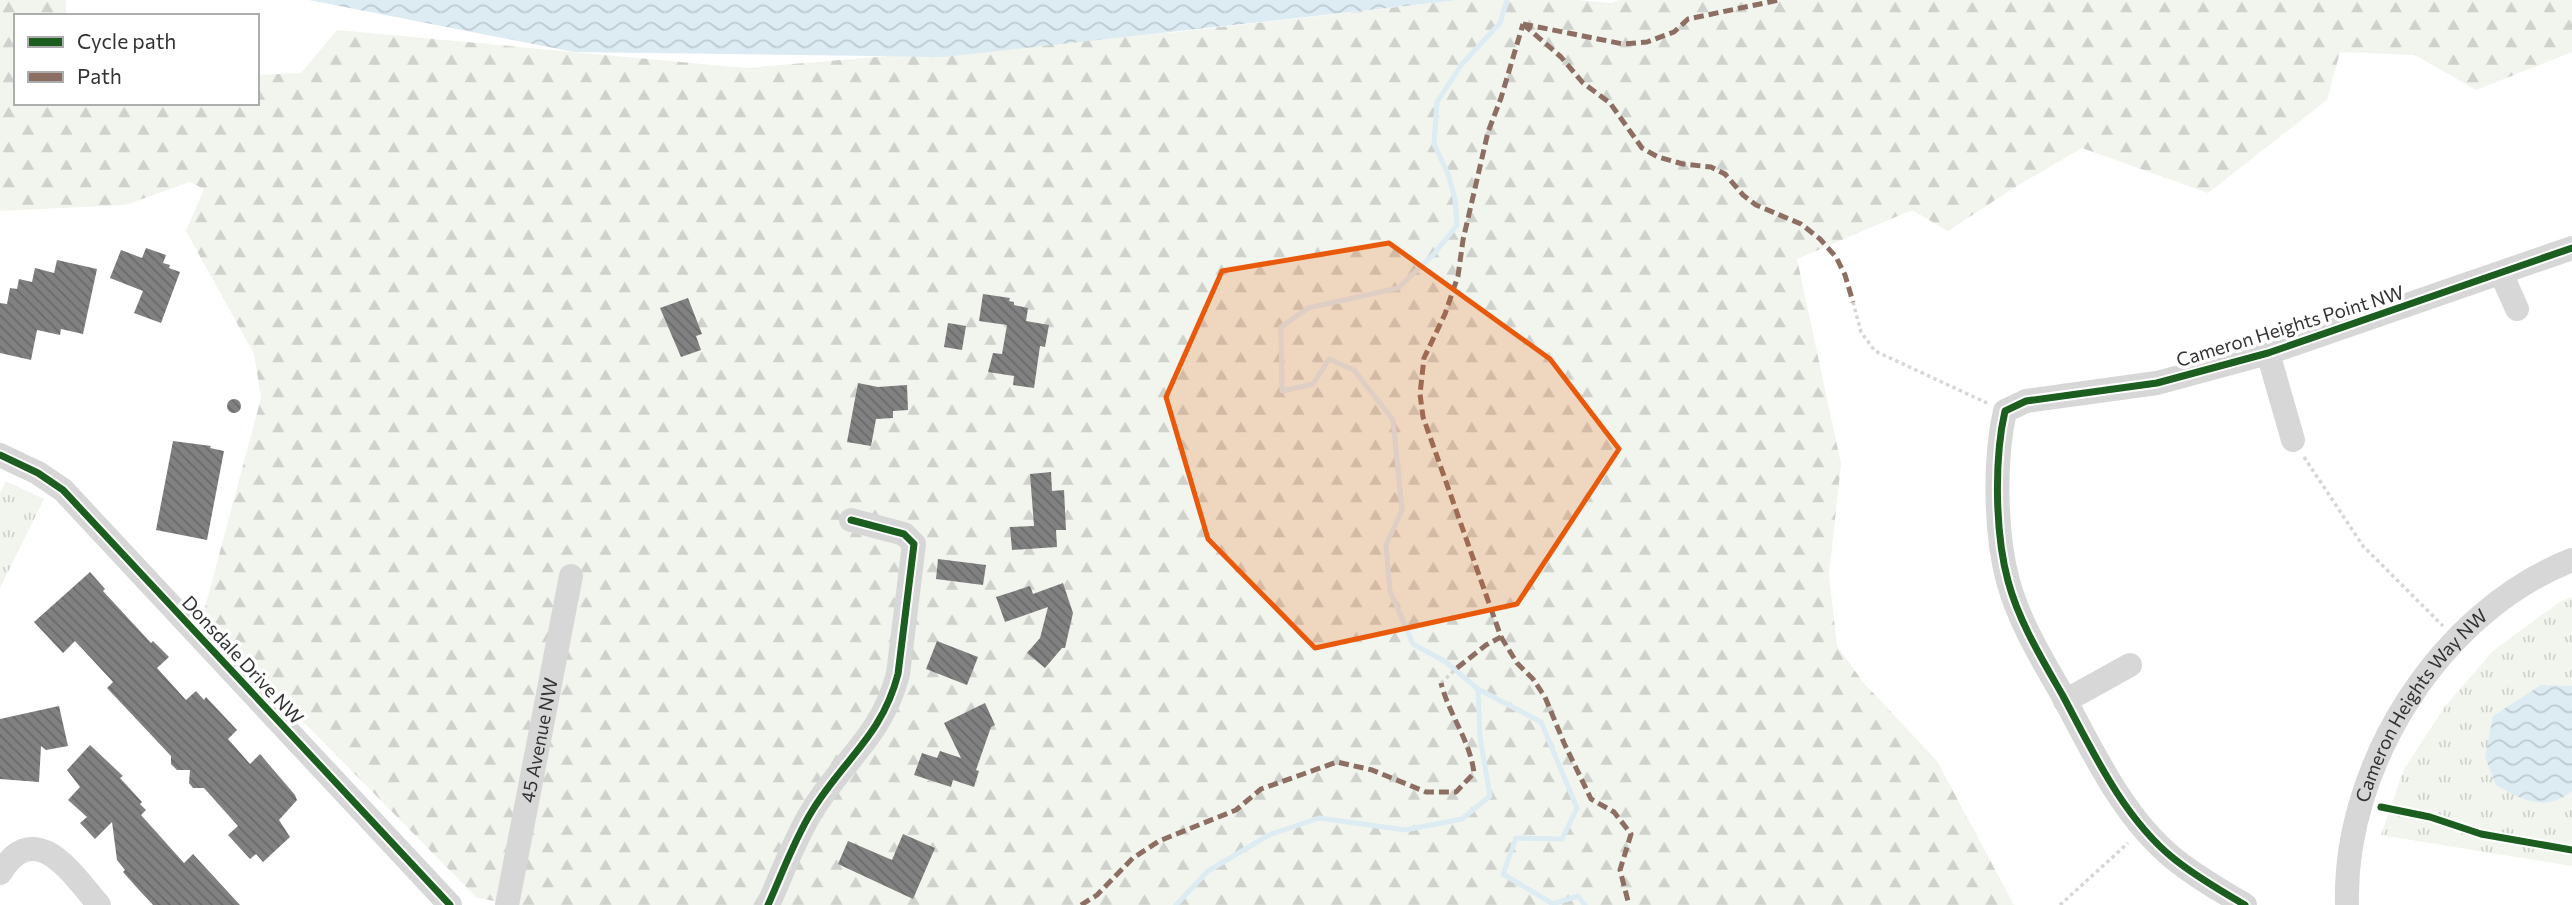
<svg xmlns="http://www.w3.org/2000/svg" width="2572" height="905" font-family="Commissioner,sans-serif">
<defs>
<pattern id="forest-firs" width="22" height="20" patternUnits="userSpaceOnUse" patternTransform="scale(1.75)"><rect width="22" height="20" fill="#f1f5ed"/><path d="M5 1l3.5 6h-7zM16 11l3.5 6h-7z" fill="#cfd2cc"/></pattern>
<pattern id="park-tufts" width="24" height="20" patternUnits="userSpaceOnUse" patternTransform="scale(1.75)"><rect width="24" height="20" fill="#f1f5ed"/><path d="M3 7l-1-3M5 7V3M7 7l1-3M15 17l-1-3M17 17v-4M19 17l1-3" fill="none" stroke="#cfd2cc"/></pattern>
<pattern id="water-waves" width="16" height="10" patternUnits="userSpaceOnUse" patternTransform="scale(1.75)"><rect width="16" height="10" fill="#ddebf3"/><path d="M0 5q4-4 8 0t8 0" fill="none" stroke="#becad1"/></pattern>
<pattern id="building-back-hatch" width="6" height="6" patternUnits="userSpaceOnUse" patternTransform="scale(1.75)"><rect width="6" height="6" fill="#818181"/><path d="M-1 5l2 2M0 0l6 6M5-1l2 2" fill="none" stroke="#6a6a6a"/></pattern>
</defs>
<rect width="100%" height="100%" fill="#fff"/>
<polygon fill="url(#forest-firs)" points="0,0 66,0 66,16 16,16 16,103 257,103 257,75 301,73 337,30 745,68 1177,32 1459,0 1577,0 1610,3 1621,0 2572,0 2572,52 2476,90 2415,55 2340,52 2327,100 2208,193 2082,148 2012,189 1948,231 1912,210 1797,259 1841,464 1829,575 1837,646 1863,682 1937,761 2014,905 517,905 477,898 202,619 261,398 254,354 186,231 204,189 190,182 125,205 0,211"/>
<g fill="url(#park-tufts)">
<polygon points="6,481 44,499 0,588 0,493"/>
<polygon points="2572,597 2572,866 2381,835 2404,769 2446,705 2493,651 2558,603"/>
</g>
<g fill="url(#water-waves)">
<polygon points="309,0 1459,0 944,57 574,52"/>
<path d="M 2541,685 L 2572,686 L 2572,791 C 2544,813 2523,800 2496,785 L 2485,757 L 2493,716 Z"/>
</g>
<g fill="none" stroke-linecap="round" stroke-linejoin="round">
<g stroke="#ddebf3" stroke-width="5">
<polyline points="1507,0 1500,23 1462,64 1437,102 1434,144 1448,174 1455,199 1457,225 1434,254 1398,288 1308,308 1281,327 1282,391 1313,384 1329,359 1354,370 1393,420 1402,510 1386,545 1390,591 1413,644 1446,662 1478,689 1541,722 1577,808 1562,839 1516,838 1503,874 1553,904 1578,896 1585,905"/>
<polyline points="1176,905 1208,871 1269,835 1319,818 1405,830 1462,819 1490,796 1480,737 1478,689"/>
</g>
</g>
<g fill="url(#building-back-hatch)">
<polygon points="146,248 166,255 163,263 170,265 169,268 180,272 161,323 134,313 143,291 110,278 121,250 142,258"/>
<polygon points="57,260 97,269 83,334 61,329 60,335 37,330 31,360 0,353 0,303 7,304 10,288 17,289 19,279 32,282 35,268 54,273"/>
<polygon points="983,294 1010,298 1009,301 1014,302 1014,305 1028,308 1026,321 1049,325 1045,347 1040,346 1034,388 1013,385 1014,376 988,372 993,353 1002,354 1007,325 979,321"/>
<polygon points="688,298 702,334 696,336 701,350 681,357 660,308"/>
<polygon points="948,323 966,326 962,350 944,347"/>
<polygon points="858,383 878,387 907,385 908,410 893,411 893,418 876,419 871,446 847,442"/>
<circle cx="234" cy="406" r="7"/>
<polygon points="173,441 211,446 210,448 224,451 207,540 156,530"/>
<polygon points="1051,472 1052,491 1064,490 1066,530 1056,530 1057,547 1012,550 1010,527 1034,526 1030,474"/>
<polygon points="938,559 986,565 983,585 936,579"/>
<polygon points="90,572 105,589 103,591 151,643 153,641 169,657 157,668 186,700 196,691 204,700 206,697 237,730 228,739 236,748 250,764 260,754 295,795 297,800 279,820 290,837 263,862 256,854 250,859 228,835 238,826 204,788 193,788 189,783 190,770 177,770 171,764 171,756 107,688 113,682 75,641 63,653 34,622"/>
<polygon points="1063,583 1073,613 1065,648 1062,648 1045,668 1027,653 1040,638 1048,607 1005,622 996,597 1030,586 1033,594"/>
<polygon points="937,641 978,657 967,685 926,669"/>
<polygon points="985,703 995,725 991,727 976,770 979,771 974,787 953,780 951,787 914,775 922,753 937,758 940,751 961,758 944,723"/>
<polygon points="59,706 68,746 46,750 41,746 39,782 0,779 0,719"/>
<polygon points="90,745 123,776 120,778 142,802 140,804 146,810 141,815 184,863 193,854 240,905 153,905 139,890 123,872 125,870 117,860 112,822 95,839 80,823 87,817 68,800 80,787 67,770"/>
<polygon points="903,834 935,848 913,899 838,864 848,841 892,860"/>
</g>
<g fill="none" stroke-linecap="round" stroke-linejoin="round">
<g stroke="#d6d6d6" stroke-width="3.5" stroke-dasharray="3.5 3.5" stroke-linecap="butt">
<polyline points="1853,302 1861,332 1875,351 1987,403"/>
<polyline points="2304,457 2363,546 2443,626"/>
<polyline points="1441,683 1457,668"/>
<polyline points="2060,905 2128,843"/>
</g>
<g stroke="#d7d7d7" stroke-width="24">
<polyline points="2501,273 2517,309"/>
<polyline points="2268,353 2293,440"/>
<polyline points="0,455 38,473 63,490 450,905"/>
<polyline points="2065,701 2130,665"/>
<path d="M 0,873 C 36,816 72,874 99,905"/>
<path id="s1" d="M 507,905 L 571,576"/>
<path d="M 768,905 C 782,874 794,840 812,811 C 843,760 882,736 898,674 L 914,544 L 904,534 L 851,520"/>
<path d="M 2245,905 C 2221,891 2195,876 2173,858 C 2123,817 2093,752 2063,696 C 2042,659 2019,622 2008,581 C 1995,533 1994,459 2005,411 L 2026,401 L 2157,383 L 2268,353 L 2572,248"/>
<path id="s2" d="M 2347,905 C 2343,765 2441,611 2572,560"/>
</g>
<g stroke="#8d6e63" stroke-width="5" stroke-dasharray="10 5" stroke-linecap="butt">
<polyline points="1523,24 1561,57 1583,83 1610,103 1642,148 1658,157 1683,164 1711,167 1725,174 1743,195 1756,205 1801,224 1820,239 1836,257 1845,275 1853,302"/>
<polyline points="1523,24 1623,44 1647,42 1674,32 1688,19 1779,0"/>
<polyline points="1501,637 1517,663 1533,679 1545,697 1564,743 1591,799 1614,812 1631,834 1620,870 1629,905"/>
<polyline points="1457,668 1486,645 1501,637 1423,417 1420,394 1424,358 1445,314 1458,276 1463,240 1488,132 1501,98 1523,24"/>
<path d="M 1081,905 L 1097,895 L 1133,858 L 1159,841 L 1236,810 L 1261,789 L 1337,762 L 1372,770 L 1426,792 L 1456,792 L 1474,773 C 1470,740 1449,715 1441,683"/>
</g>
<g stroke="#fff" stroke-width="11">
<g id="cycleway">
<polyline points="0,455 38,473 63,490 450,905"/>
<polyline points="2381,807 2430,817 2481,834 2572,850"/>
<path d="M 768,905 C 782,874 794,840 812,811 C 843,760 882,736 898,674 L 914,544 L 904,534 L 851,520"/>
<path d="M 2245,905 C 2221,891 2195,876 2173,858 C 2123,817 2093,752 2063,696 C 2042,659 2019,622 2008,581 C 1995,533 1994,459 2005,411 L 2026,401 L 2157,383 L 2268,353 L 2572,248"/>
</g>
</g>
<use href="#cycleway" stroke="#1b5e20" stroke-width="7"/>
</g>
<path fill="#e8590c" fill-opacity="0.2" stroke="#e8590c" stroke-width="5" stroke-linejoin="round" d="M 1389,243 L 1550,359 L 1619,449 L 1517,604 L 1315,648 L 1208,539 L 1166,397 L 1222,271 Z"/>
<g text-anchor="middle" stroke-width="7" stroke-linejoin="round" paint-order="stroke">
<g font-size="19" fill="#333" stroke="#fff">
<text transform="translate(2290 326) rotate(-17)" y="7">Cameron Heights Point NW</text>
<text transform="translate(243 660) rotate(47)" y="7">Donsdale Drive NW</text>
<text dy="7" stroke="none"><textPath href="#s2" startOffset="219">Cameron Heights Way NW</textPath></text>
<text dy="7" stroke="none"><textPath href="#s1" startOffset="168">45 Avenue NW</textPath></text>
</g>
</g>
<rect x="14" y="14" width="245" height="91" fill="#ffffff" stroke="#adadad" stroke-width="2"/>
<rect x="28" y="37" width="35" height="10" fill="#1b5e20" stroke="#adadad" stroke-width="2"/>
<text x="77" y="49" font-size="21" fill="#333333">Cycle path</text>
<rect x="28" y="72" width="35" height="10" fill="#8d6e63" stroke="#adadad" stroke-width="2"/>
<text x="77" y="84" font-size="21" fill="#333333">Path</text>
</svg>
